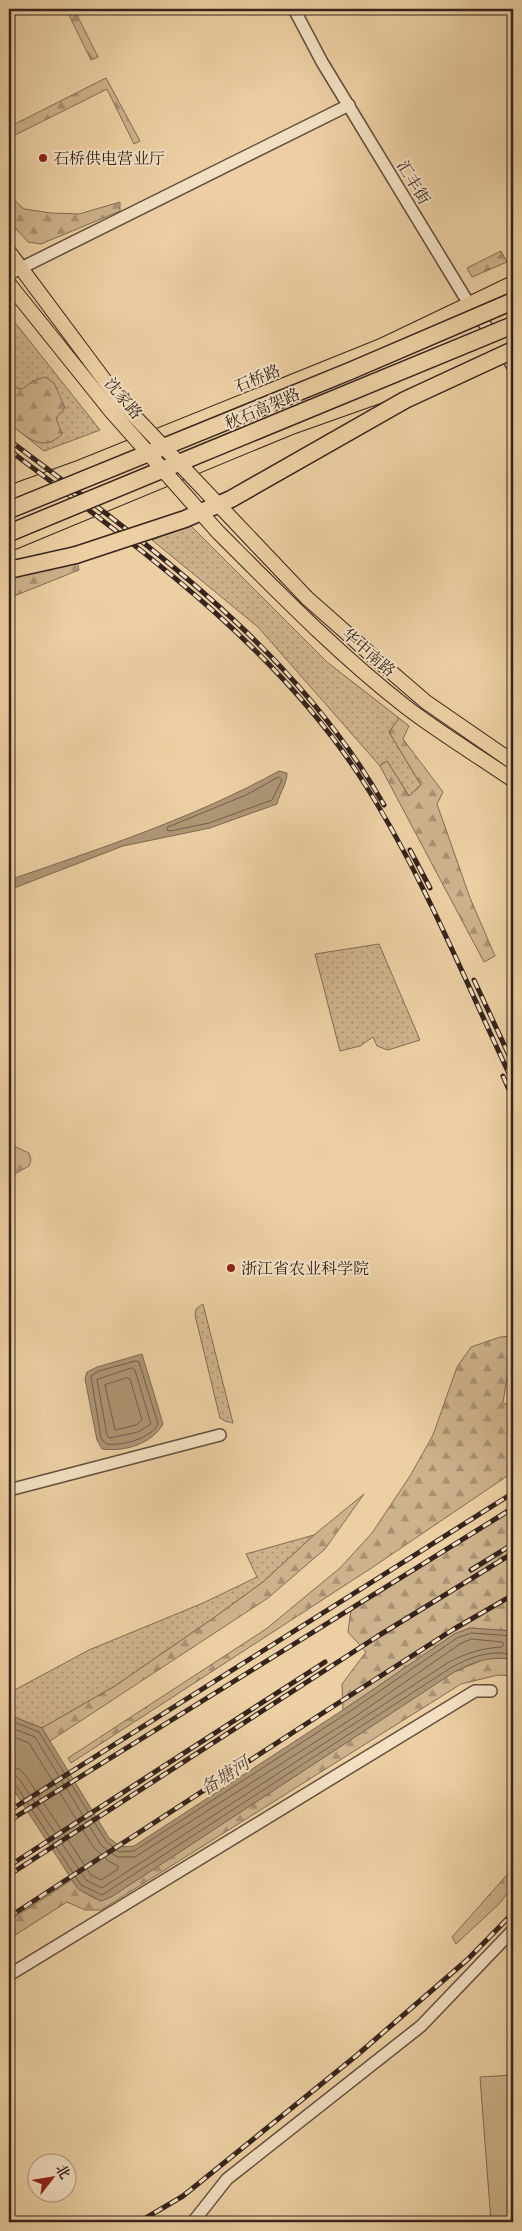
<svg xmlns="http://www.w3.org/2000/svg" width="522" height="2231" font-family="'IM FELL French Canon','Noto Serif SC',serif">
<defs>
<pattern id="green-dots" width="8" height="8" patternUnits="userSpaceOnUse" patternTransform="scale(1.25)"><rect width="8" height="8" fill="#cdb38c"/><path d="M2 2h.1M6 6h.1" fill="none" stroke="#a79172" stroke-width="1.8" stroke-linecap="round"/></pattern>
<pattern id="forest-firs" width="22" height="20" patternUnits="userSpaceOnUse" patternTransform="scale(1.25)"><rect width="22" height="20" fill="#cdb38c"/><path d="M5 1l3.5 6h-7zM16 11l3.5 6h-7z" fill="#a79172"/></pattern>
</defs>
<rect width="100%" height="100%" fill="#ecd0a3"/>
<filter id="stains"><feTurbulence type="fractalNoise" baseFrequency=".004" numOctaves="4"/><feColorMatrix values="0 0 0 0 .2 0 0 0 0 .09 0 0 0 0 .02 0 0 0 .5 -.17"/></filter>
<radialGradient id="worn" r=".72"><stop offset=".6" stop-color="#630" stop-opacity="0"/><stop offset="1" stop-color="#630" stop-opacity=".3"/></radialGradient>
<g fill="url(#green-dots)" stroke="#816c54">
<polygon points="9,315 100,430 44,451 9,423"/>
<polygon points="190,525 327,662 399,718 389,732 421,785 409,796 387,761 380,766 258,627 152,540"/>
<polygon points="379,944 420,1040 388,1050 377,1046 373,1037 360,1046 340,1051 315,954"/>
<polygon points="203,1304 233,1423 225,1421 220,1418 195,1315 196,1309"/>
<polygon points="314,1535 263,1582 212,1619 115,1686 42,1728 9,1715 9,1693 89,1650 203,1603 257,1577 246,1554"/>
</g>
<g fill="url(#forest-firs)" stroke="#816c54">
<polygon points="66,9 74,9 98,57 91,60"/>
<polygon points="106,78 140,141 134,144 107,89 9,138 9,127"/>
<polygon points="9,195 24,209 51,213 79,214 120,202 120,211 41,244 28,242 9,221"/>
<polygon points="501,251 507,262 472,277 467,268"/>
<path d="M 45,377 L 54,383 L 65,408 L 56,418 L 62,434 C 43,454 25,436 9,423 L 9,386 L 22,389 L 33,381 Z"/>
<polygon points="76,555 79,570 9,598 9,570"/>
<polygon points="399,718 409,726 403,739 443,792 437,804 470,898 495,956 484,962 380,766 387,761 409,796 421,785 389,732"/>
<polygon points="9,1144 29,1153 31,1160 29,1166 9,1177"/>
<polygon points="513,1336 503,1403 513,1406 513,1472 373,1567 71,1763 68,1758 266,1629 340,1568 372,1533 410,1476 433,1435 457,1367 471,1347 500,1337"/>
<polygon points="364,1494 325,1549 268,1598 50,1741 42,1728 115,1686 212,1619 263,1582 314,1535"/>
<polygon points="513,1505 513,1631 470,1628 455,1634 343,1710 342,1684 366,1652 348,1632 351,1610"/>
<path d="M 504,1658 L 513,1660 L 513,1676 L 498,1675 L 461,1684 L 101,1910 L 85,1910 L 67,1902 L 9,1939 L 9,1921 L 72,1880 C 79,1891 89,1896 101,1901 L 111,1897 L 454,1672 L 485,1659 Z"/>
<polygon points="513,1868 513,1885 500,1903 456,1944 452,1937"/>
</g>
<polygon fill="#cdb38c" stroke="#816c54" points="513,2075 513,2222 491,2222 480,2077"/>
<g fill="#ae9675" stroke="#7e6852">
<path d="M 279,771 L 287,773 C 287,784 280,792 277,804 L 210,828 L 123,846 L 9,890 L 9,880 C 99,849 196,817 279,771 Z"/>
<path d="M 142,1354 L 163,1424 C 152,1444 124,1452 102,1449 L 97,1440 L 85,1379 L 87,1372 L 97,1367 Z"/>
<path d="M 470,1628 L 513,1631 L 513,1660 C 492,1655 473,1662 454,1672 L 111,1897 L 101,1901 L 78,1889 L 9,1783 L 9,1715 L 42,1728 L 109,1838 L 121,1847 L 134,1846 L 349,1706 L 454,1634 Z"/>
</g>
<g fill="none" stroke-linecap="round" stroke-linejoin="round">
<g stroke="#725d49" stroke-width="1">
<polygon points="279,777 282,780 272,800 209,823 170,831 167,830 168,827 246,795"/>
<path d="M 136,1361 L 139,1362 L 158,1424 C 150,1439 122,1446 106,1444 L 101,1438 L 91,1376 L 99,1371 Z"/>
<polygon points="132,1368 135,1370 151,1424 138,1432 109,1438 107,1435 97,1380"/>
<polygon points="127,1378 130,1379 142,1420 136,1425 115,1430 105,1385"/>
<polyline points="9,1720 39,1732 106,1841 119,1852 134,1851 352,1710 457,1638 471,1633 513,1636"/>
<path d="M 9,1727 L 35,1737 L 101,1845 L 117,1857 L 135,1857 L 356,1716 L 460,1644 L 471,1639 L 502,1642 L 504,1644 L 502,1647 C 482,1648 467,1653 449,1662 L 102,1888 L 86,1880 L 20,1780 L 15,1776 L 9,1775"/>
<polyline points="9,1735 29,1743 94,1848 110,1862 118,1866 118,1869 101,1880 91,1875 26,1776 19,1769 9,1768"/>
<path d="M 9,1781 L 15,1784 L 81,1885 L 102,1895 L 452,1667 C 471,1657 491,1649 513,1655"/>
</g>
<g stroke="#634f3e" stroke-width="14">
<g id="minor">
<polyline points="294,9 322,62 469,304 500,344 513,367"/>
<polyline points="9,274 349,105"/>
<polyline points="9,1490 220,1435"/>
<polyline points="9,1975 475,1691 491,1691"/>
<polyline points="193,2222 227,2179 421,2026 513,1930"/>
</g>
</g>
<g stroke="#35241d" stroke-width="16">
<g id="major">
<polyline points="9,252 120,401"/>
<polyline points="9,284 111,411"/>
<polyline points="9,493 81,467 381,346 513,283"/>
<polyline points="232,519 307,598 376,659 426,702 513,762"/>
<path d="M 217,531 C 278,592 338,654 406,707 C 440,733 478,756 513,780"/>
<polyline points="9,544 289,428 399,389 513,338"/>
</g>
</g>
<g stroke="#35241d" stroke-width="19">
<polyline id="highway" points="9,570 76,555"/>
</g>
<use href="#minor" stroke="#f3e0c3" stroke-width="11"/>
<use href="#major" stroke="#ecd0a3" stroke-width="14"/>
<use href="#highway" stroke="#ecd0a3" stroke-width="16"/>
<g stroke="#35241d" stroke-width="5">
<g id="rail">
<path d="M 9,440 C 149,546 296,649 384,805"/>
<path d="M 9,450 C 135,545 271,641 359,775 C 422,872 464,979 513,1082"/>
<polyline points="410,850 430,888"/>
<polyline points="474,980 513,1064"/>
<polyline points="503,1076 513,1099"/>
<polyline points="471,1570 513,1544"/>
<polyline points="9,1811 513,1493"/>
<polyline points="9,1821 513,1508"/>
<polyline points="9,1866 325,1662"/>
<polyline points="9,1875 378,1636 513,1553"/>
<polyline points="9,1917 329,1709 454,1629 513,1595"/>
<polyline points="139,2222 183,2196 356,2056 467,1960 513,1913"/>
</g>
</g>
<use href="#rail" stroke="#f3e0c3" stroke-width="3" stroke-dasharray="9" stroke-linecap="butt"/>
<g stroke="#35241d" stroke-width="16" stroke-linecap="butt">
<g id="major-bridge">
<polyline points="120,401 232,519"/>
<polyline points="111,411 217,531"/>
</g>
</g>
<g stroke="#35241d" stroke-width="19" stroke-linecap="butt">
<g id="highway-bridge">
<polyline points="9,510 350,371 513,301"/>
<polyline points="9,533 513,325"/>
<polyline points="76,555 185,519 231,499 405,400 513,350"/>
</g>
</g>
<use href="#major-bridge" stroke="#ecd0a3" stroke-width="14"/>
<use href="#highway-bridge" stroke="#ecd0a3" stroke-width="16"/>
</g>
<g fill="#8f2418" stroke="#f3e0c3" stroke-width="2">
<circle cx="43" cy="158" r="5"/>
<circle cx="231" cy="1268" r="5"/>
</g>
<g text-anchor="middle" stroke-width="4" stroke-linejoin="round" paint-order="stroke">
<g font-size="16" fill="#35241d" stroke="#f3e0c3" text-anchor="start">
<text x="53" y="164">石桥供电营业厅</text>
<text x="241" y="1274">浙江省农业科学院</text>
</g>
<g font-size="16" fill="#35241d" stroke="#f3e0c3">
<text transform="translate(414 182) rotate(59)" y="6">汇丰街</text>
<text transform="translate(257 378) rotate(-22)" y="6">石桥路</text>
<text transform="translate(124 398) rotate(50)" y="6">沈家路</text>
<text transform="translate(262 408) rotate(-23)" y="6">秋石高架路</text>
<text transform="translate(369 652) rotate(41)" y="6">华中南路</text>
</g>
<g font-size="18" font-style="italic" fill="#594637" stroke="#f3e0c3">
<text transform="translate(225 1776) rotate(-33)" y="6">备塘河</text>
</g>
</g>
<rect width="522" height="2231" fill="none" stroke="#ecd0a3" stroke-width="30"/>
<rect x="10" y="10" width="502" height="2211" fill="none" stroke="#35241d" stroke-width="2.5"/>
<rect x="15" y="15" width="492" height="2201" fill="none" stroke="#35241d"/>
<g transform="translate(52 2178) rotate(59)"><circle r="24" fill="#f3e0c3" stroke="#a79581"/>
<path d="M0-4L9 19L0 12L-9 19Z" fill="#8f2418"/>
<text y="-8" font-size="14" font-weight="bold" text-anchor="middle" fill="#35241d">北</text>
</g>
<rect width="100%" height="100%" filter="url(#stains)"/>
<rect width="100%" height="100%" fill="url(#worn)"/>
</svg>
